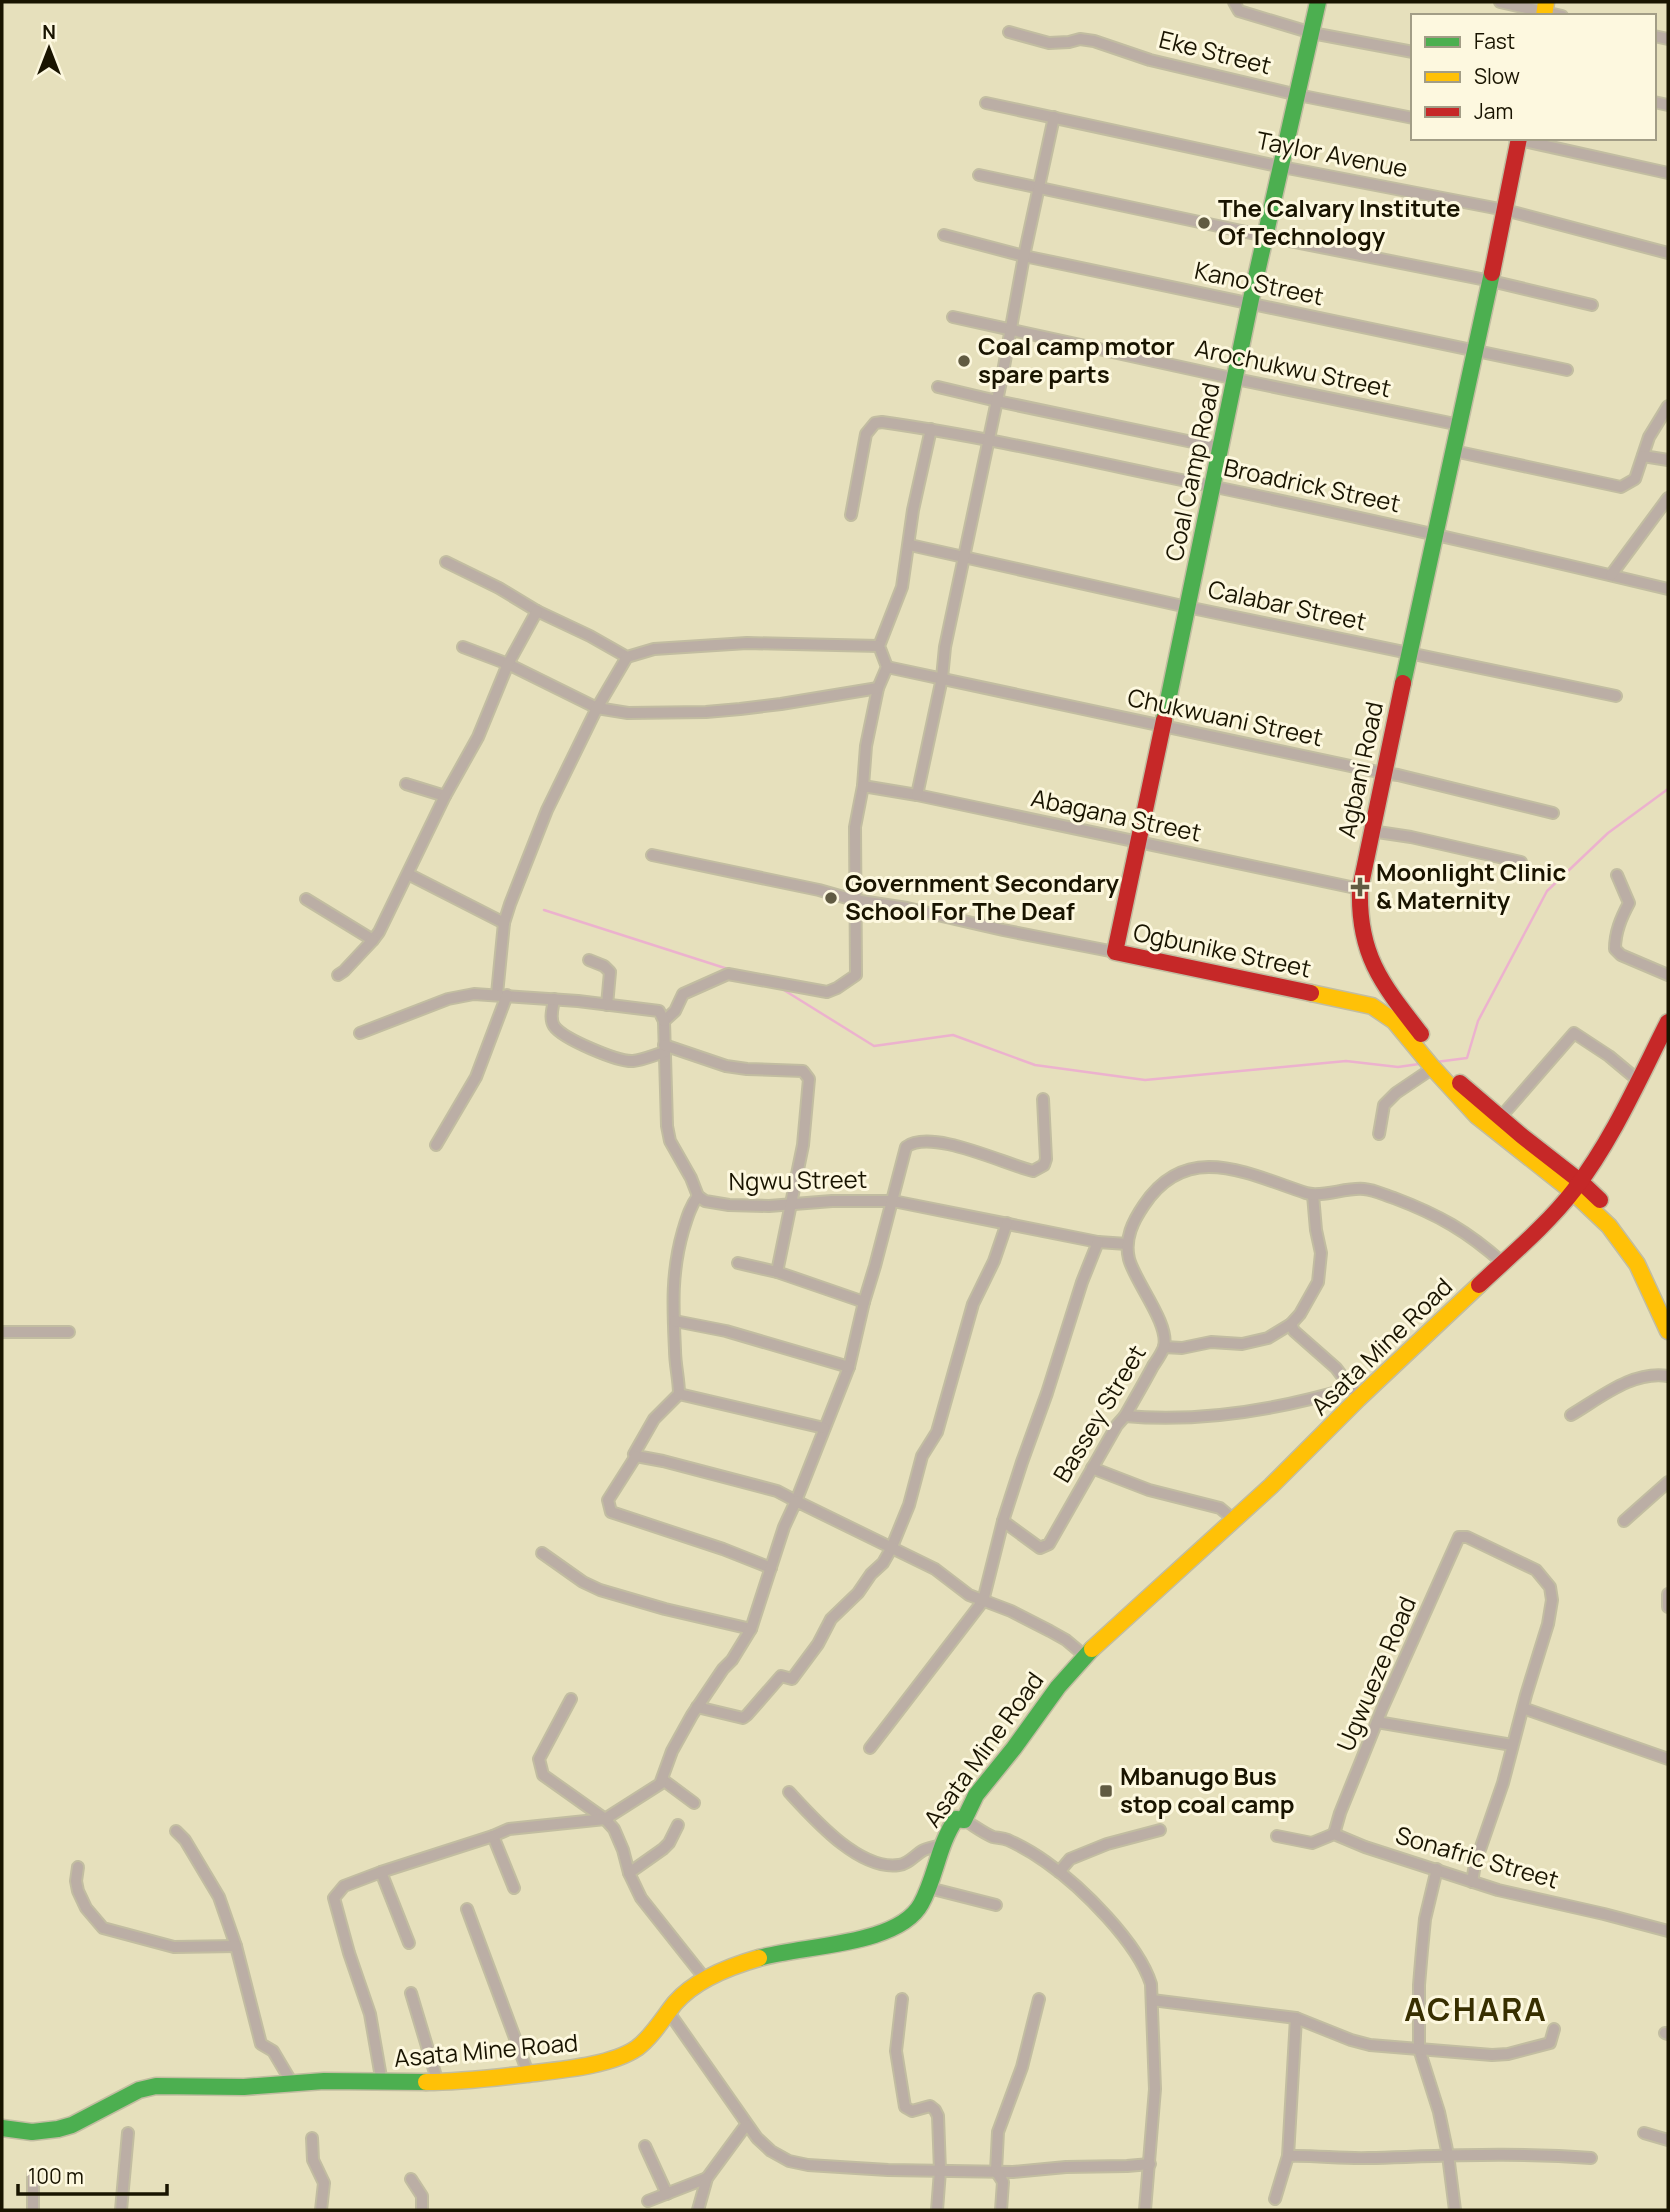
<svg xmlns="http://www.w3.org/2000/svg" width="1670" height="2212" font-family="Manrope,sans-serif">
<rect width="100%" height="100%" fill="#e6e0bc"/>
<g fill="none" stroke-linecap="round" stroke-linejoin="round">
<g stroke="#ecb2ce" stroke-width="2.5">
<polyline points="544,910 731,970"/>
<polyline points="779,987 874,1046 953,1035 1035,1065 1145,1080 1346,1061 1398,1067 1419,1064"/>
<polyline points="1436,1062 1467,1058 1478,1021 1547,891 1608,833 1668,789"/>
</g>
<g stroke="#c2bda1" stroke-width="14">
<g id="street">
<polyline points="1234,2 1239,11 1312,33 1413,52"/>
<polyline points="1500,2 1562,16"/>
<polyline points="1009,32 1049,43 1069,42 1080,39 1094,41 1150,60 1298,95 1413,118"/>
<polyline points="1654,36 1668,39"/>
<polyline points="1654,102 1668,105"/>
<polyline points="986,103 1282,167 1505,210 1668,253"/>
<polyline points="1515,139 1668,173"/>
<polyline points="979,175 1265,236 1491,281 1592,305"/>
<polyline points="944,235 1024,256 1567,370"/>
<polyline points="953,317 1236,379 1460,425"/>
<polyline points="938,387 997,401 1221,448"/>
<polyline points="931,429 913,510 902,587 879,646 887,667 878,688 866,746 863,786 855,827 856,975 837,988 827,992 728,974 683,994 675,1011 664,1021 667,1126 670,1141 691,1178 698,1196 705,1201 729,1205 769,1206 832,1201 893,1201 1098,1242 1127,1244"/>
<polyline points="1454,451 1621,487 1635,479 1649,437 1668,406"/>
<polyline points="1643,456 1668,460"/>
<path d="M 851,515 L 866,434 L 875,423 L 882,422 C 973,435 1063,455 1152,474 C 1325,509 1497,548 1668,589"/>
<polyline points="910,545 1187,607 1616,696"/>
<polyline points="446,562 499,588 537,611 590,636 627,657 654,649 747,643 879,646"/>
<polyline points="1611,575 1668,498"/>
<polyline points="463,647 508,664 597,708 628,713 706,712 740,709 781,704 878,688"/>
<polyline points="887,667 1383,773 1398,775 1553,813"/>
<polyline points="406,784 445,796"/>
<polyline points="863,786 917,795 1360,889"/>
<polyline points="917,795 942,678 945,647 1003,372 1024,256 1054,117"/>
<polyline points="1371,831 1411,837 1521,862"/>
<polyline points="652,855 819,890 854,900 907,908 1003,930 1115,952"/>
<polyline points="408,874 504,923"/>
<path d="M 1617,875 L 1629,903 C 1621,918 1615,932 1615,949 L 1621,955 L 1668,975"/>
<polyline points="306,899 373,940 379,932 445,796 478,737 508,664 537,611"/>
<polyline points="589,960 604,966 610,972 607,1005"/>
<polyline points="338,975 344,971 373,940"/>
<polyline points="497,994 504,923 510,904 547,810 597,708 627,657"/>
<path d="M 554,999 C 553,1008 549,1018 554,1026 C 563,1039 618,1062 633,1061 C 643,1060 654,1055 665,1052"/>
<polyline points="360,1033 448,999 474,994 578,1001 659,1011 664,1021"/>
<polyline points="664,1045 726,1066 747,1069 803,1071 809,1079 803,1145 777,1272"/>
<polyline points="1500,1118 1574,1033 1609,1056 1639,1081"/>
<polyline points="1379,1134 1384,1105 1396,1093 1433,1068"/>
<polyline points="436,1145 476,1077 507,995"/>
<path d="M 698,1196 C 690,1207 687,1218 683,1231 C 671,1273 673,1307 675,1350 C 675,1365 679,1379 679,1394 L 654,1419 L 634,1454 L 636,1456 L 663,1461 L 777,1491 L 796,1501 L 849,1367 L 864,1302 L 875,1266 L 906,1147 C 931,1128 1004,1164 1033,1171 L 1044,1165 L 1046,1159 L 1043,1099"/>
<polyline points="738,1263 777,1272 864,1302"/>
<polyline points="675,1321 726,1331 849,1367"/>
<polyline points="1291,1324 1294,1331 1336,1368 1351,1388 1357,1392"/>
<polyline points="2,1332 69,1332"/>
<polyline points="1164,1347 1182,1348 1211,1342 1242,1344 1268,1338 1291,1324 1300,1314 1318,1282 1321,1253 1316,1230 1313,1195"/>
<polyline points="679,1394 824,1428"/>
<path d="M 1571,1415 C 1600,1398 1633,1370 1668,1376"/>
<path d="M 1125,1416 C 1202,1423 1277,1410 1351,1388"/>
<polyline points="636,1456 608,1500 611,1512 723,1549 771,1568"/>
<polyline points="1092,1468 1149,1490 1220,1508 1233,1519"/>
<path d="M 1003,1521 L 1040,1548 L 1049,1544 L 1117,1425 L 1125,1416 C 1134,1400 1144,1383 1153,1366 C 1157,1360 1162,1353 1164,1347 C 1170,1324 1135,1282 1129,1259 C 1124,1239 1133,1221 1144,1205 C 1187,1140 1248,1174 1306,1193 C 1322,1198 1346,1187 1364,1189 C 1375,1190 1384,1195 1394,1198 C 1439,1215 1467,1231 1503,1263"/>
<polyline points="1624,1521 1668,1482"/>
<polyline points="542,1553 583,1582 600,1590 665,1609 751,1629"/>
<polyline points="1668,1594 1668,1607"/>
<polyline points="571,1699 539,1759 543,1775 605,1819 614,1829 623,1850 629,1873 641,1898 706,1980"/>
<polyline points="697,1707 743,1718 747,1715 781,1676 792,1679 818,1644 831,1619 858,1593 871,1574 883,1563 891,1549 909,1505 922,1456 937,1432 973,1304 994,1261 1007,1223"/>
<polyline points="1523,1708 1668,1759"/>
<polyline points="1377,1722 1512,1745"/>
<polyline points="870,1748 983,1601 1003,1521 1022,1462 1047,1393 1082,1282 1098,1242"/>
<polyline points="663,1780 694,1803"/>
<path d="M 789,1792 C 813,1818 859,1871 899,1865 C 908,1864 914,1856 922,1851 C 927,1848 936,1847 942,1845"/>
<path d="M 964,1820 C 973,1825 983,1833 993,1837 C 998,1838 1003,1838 1008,1840 C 1021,1846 1035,1854 1046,1862 C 1082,1887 1138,1943 1151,1984 L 1155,2089 L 1145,2210"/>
<polyline points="176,1831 185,1840 219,1897 236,1946 261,2044 273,2051 292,2083"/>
<polyline points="1334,1834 1340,1813 1382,1709 1459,1537 1467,1537 1536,1570 1550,1587 1552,1600 1548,1624 1526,1695 1503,1783 1475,1864 1472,1882"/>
<polyline points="493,1836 514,1888"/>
<polyline points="1277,1836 1312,1843 1334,1834 1365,1847 1498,1890 1604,1914 1668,1931"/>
<polyline points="78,1867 76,1881 78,1891 86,1908 103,1928 174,1947 236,1946"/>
<polyline points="1437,1869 1425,1919 1422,1950 1419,1985 1419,2049 1439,2112 1448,2155 1455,2210"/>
<polyline points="381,1872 409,1943"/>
<polyline points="1059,1872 1070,1859 1107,1844 1160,1830"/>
<polyline points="629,1873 663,1849 669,1843 678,1825"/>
<polyline points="929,1888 996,1905"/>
<polyline points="467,1909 528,2073"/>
<polyline points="411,1993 438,2083"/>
<polyline points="902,1999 896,2051 905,2107 912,2111 930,2106 935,2110 938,2116 940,2171 937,2210"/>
<polyline points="1152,2000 1296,2018 1351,2040 1370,2045 1492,2055 1508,2054 1550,2043 1554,2029"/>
<polyline points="668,2011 757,2138 771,2151 789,2161 808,2165 888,2170 1013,2172 1066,2167 1127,2166 1150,2164"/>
<polyline points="1665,2033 1668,2034"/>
<polyline points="382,2083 370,2014 349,1953 334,1898 344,1886 381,1872 493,1836 509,1829 605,1819 660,1784 672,1751 692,1715 723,1669 732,1660 751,1629 784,1527 796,1501 935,1569 969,1595 1011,1611 1050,1631 1066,1640 1085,1656"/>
<polyline points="1644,2133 1668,2140"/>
<polyline points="312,2138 313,2160 324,2183 321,2210"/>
<polyline points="645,2146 667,2194"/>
<path d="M 1288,2156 C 1315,2155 1342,2159 1369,2158 C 1443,2156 1516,2152 1591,2158"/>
<polyline points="411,2179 422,2196 422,2210"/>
<polyline points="1275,2199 1288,2156 1296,2018"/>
<polyline points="648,2201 707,2178"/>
<polyline points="33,2210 33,2174"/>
<polyline points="121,2210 128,2133"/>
<polyline points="698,2210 707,2178 746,2125"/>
<polyline points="1001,2210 1003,2182 996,2171 998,2132 1022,2067 1039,1999"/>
</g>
</g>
<g stroke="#c2bda1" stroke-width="19">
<g id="fast">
<polyline points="1403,683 1492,273"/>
<polyline points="1164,720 1251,299 1318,2"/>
<path d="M 759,1958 C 802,1945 898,1946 921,1904 C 936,1877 938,1845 956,1819 L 964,1820 L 976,1795 L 1014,1748 L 1058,1687 L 1092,1649"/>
<polyline points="2,2128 32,2132 58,2129 72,2125 139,2090 156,2086 244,2087 324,2081 426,2082"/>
</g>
</g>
<g stroke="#c2bda1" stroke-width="19">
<g id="slow">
<polyline points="1544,16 1546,2"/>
<polyline points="1311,993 1372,1006 1394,1021 1433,1068 1477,1116 1573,1192 1609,1226 1637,1264 1668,1331"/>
<polyline points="1092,1649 1271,1486 1358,1399 1479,1285"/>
<path d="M 426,2082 C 460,2082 493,2078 527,2074 C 559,2070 611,2066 637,2048 C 652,2037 663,2018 675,2003 C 695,1980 731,1966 759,1958"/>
</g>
</g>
<g stroke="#c2bda1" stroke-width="19">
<g id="jam">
<polyline points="1492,273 1519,138"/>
<path d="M 1403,683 L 1360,889 C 1358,955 1382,984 1421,1034"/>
<polyline points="1164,720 1115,952 1311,993"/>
<polyline points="1460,1083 1522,1136 1581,1182 1600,1200"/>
<path d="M 1479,1285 C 1511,1255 1548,1224 1574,1190 C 1613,1139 1639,1079 1668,1022"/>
</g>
</g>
<use href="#street" stroke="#bbaea5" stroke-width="10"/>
<use href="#fast" stroke="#4caf50" stroke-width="16"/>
<use href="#slow" stroke="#ffc107" stroke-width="16"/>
<use href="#jam" stroke="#c62828" stroke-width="16"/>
</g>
<g fill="#615b42" stroke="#fdf8df" stroke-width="2.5">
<circle cx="1204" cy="223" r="7"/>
<circle cx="964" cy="361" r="7"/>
<path d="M1356.5 876.5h7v7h7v7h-7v7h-7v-7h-7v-7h7z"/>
<circle cx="831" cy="898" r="7"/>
<rect x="1099" y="1784" width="14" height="14" rx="3.5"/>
</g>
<g text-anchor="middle" stroke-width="6" stroke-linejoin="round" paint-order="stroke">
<g font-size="24" fill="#191400" stroke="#fdf8df">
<text transform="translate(1215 53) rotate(14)" y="8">Eke Street</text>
<text transform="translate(1332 155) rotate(11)" y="8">Taylor Avenue</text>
<text transform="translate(1259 284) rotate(12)" y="8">Kano Street</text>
<text transform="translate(1293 369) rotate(12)" y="8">Arochukwu Street</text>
<text transform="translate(1193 472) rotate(-78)" y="8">Coal Camp Road</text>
<text transform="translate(1312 486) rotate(12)" y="8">Broadrick Street</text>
<text transform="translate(1287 606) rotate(12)" y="8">Calabar Street</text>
<text transform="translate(1225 718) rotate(12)" y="8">Chukwuani Street</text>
<text transform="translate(1361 770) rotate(-78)" y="8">Agbani Road</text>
<text transform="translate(1116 816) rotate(12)" y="8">Abagana Street</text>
<text transform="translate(1222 951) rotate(12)" y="8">Ogbunike Street</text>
<text transform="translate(798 1181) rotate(-1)" y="8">Ngwu Street</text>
<text transform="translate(1382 1347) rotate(-44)" y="8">Asata Mine Road</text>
<text transform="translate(1100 1414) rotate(-59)" y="8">Bassey Street</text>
<text transform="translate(1377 1674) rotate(-67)" y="8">Ugwueze Road</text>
<text transform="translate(984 1750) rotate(-54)" y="8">Asata Mine Road</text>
<text transform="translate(1477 1858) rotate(16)" y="8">Sonafric Street</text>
<text transform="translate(486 2051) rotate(-5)" y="8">Asata Mine Road</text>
</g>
<g font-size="24" font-weight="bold" fill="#191400" stroke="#fdf8df" text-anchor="start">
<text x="1218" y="217">The Calvary Institute<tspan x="1218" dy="28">Of Technology</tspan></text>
<text x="978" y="355">Coal camp motor<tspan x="978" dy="28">spare parts</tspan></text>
<text x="1376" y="881">Moonlight Clinic<tspan x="1376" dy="28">&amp; Maternity</tspan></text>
<text x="845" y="892">Government Secondary<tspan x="845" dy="28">School For The Deaf</tspan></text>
<text x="1120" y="1785">Mbanugo Bus<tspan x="1120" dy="28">stop coal camp</tspan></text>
</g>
<g font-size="32" font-weight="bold" letter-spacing="2" fill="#382f00" stroke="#fdf8df">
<text x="1476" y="2021">ACHARA</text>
</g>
</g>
<rect width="1670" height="2212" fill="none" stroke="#191400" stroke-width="7"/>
<rect x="1411" y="14" width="245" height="126" fill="#fdf8df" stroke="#a29d86" stroke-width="2"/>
<rect x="1425" y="37" width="35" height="10" fill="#4caf50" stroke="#a29d86" stroke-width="2"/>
<text x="1474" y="49" font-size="21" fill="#191400">Fast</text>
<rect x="1425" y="72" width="35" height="10" fill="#ffc107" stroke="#a29d86" stroke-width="2"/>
<text x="1474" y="84" font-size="21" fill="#191400">Slow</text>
<rect x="1425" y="107" width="35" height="10" fill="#c62828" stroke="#a29d86" stroke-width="2"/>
<text x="1474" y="119" font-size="21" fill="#191400">Jam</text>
<g transform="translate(49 49)" stroke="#fdf8df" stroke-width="5" paint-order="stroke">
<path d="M0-5L12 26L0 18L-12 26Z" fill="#191400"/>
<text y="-10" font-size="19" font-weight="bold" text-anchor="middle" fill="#191400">N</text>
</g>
<path d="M18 2184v10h149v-10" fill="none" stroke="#191400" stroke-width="3.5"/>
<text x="28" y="2184" font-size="21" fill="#191400" stroke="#fdf8df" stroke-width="5" paint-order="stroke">100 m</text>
</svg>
